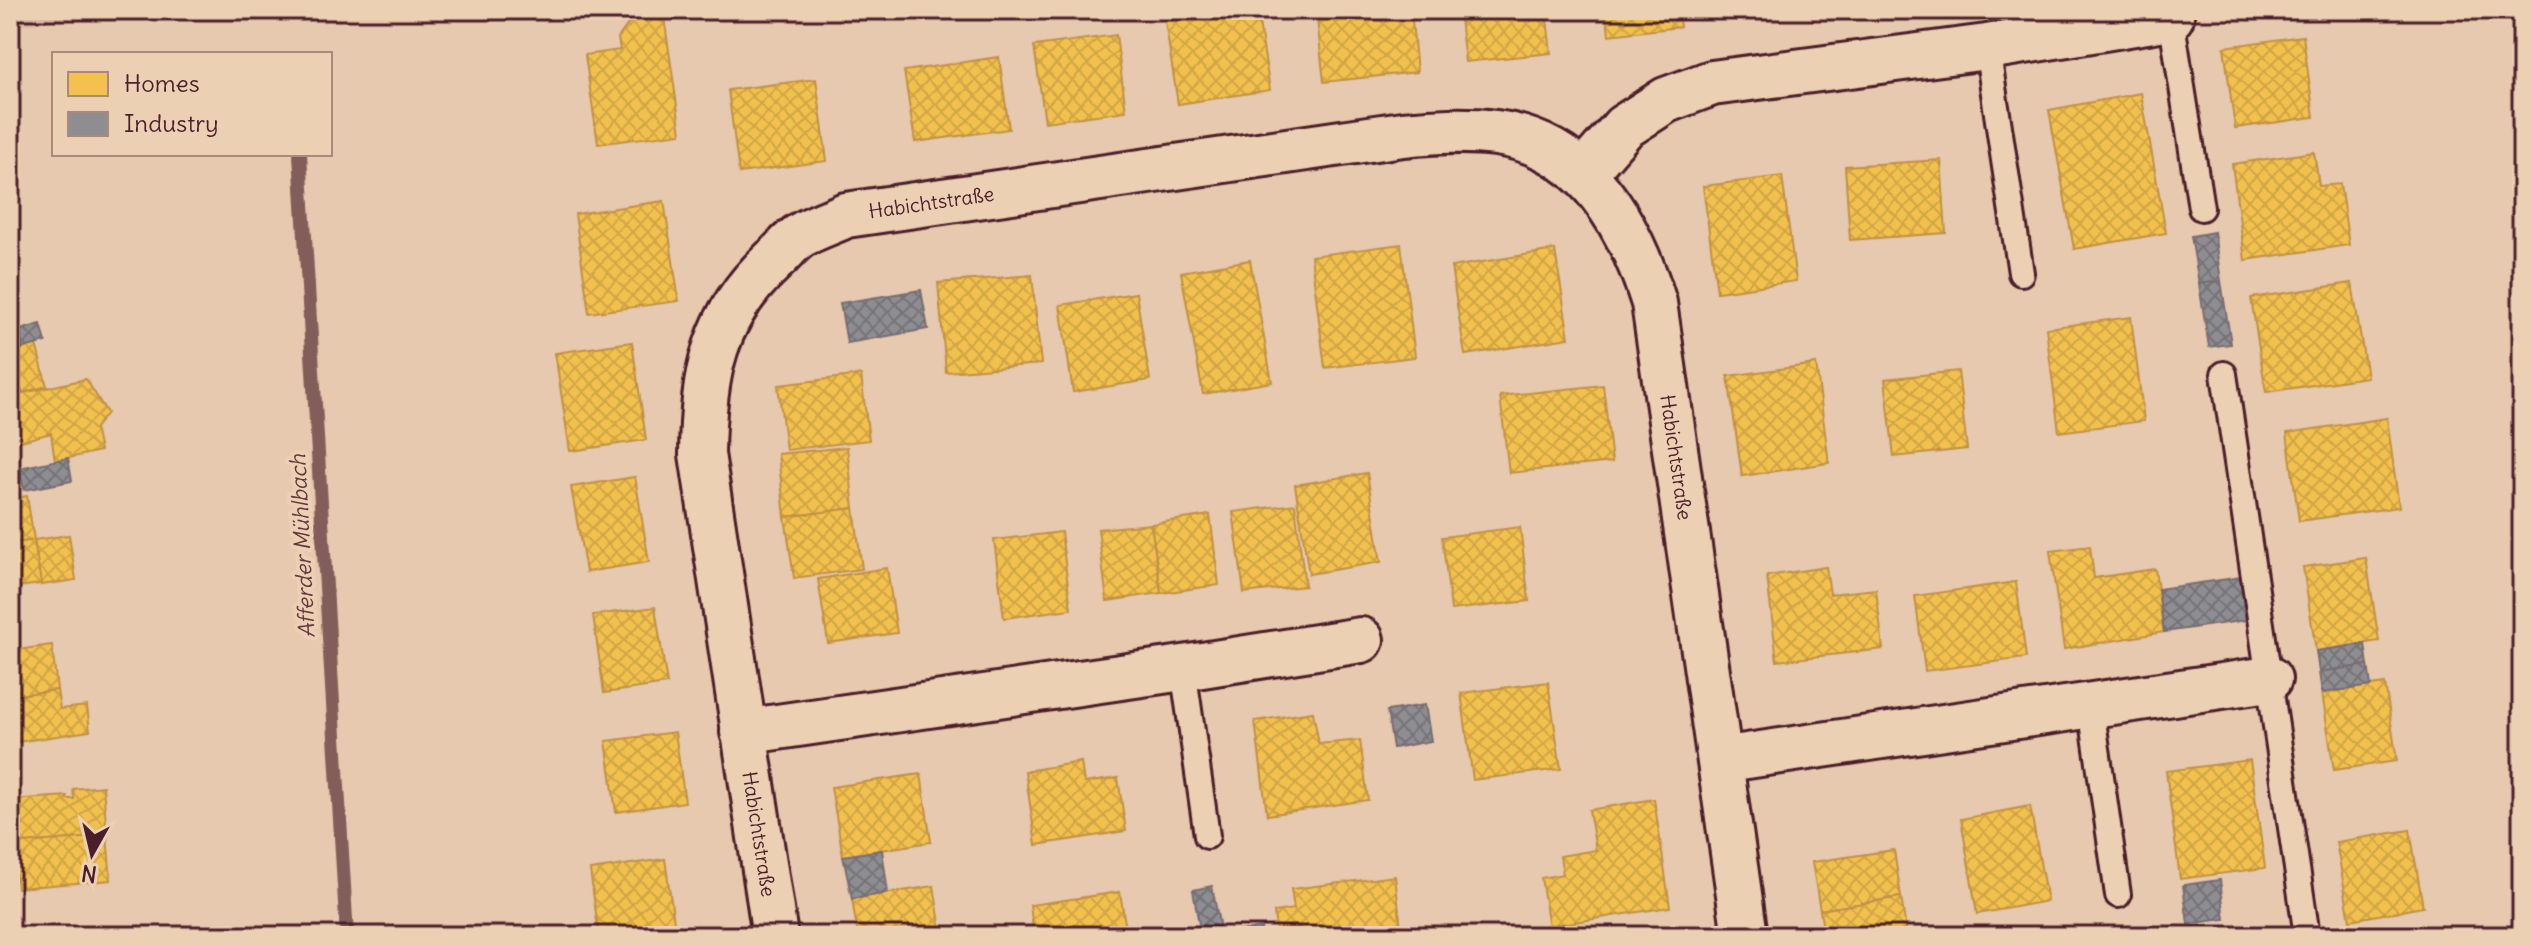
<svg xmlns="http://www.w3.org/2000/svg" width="2532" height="946" font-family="Delius,sans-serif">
<defs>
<pattern id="homes-cross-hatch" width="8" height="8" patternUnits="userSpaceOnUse" patternTransform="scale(2)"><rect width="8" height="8" fill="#f2c14e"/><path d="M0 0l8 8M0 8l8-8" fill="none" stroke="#d1a544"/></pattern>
<pattern id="industry-cross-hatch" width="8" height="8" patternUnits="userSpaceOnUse" patternTransform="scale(2)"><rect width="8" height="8" fill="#8d8d92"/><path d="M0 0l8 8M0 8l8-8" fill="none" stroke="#757377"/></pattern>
</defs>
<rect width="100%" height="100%" fill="#e6c9ae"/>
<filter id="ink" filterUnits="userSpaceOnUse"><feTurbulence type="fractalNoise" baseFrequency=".0125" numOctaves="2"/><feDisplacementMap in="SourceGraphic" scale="16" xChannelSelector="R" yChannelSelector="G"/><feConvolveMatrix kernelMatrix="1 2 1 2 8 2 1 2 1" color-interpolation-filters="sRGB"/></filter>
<g filter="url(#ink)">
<polygon fill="#d9bba3" points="10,10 120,10 10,27"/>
<g fill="url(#homes-cross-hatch)" stroke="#c09044" stroke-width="2">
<polygon points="638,10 663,10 681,133 598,144 585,55 620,50 618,38"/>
<polygon points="1233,10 1257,10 1270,90 1178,104 1165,21"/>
<polygon points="1316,10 1411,10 1417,72 1324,82"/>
<polygon points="1459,10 1546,10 1551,53 1465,62"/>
<polygon points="1606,10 1678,10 1680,27 1609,35"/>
<polygon points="1116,35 1126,111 1045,122 1034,46"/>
<polygon points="2303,36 2314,117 2235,128 2224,47"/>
<polygon points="999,57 1009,129 915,142 904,71"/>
<polygon points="816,79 827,161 739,173 728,90"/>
<polygon points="2141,93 2166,233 2074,249 2049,110"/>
<polygon points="2314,152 2319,186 2340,184 2349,245 2245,260 2232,164"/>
<polygon points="1941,160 1946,233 1850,240 1845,166"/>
<polygon points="1782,176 1796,281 1717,292 1703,186"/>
<polygon points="664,201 679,301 589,313 575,214"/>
<polygon points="1401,244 1415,357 1325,368 1311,256"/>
<polygon points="1555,250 1569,338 1465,355 1451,267"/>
<polygon points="1250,260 1272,382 1203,394 1181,272"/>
<polygon points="1032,275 1041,364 946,372 938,283"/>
<polygon points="2352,283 2367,377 2266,392 2251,298"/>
<polygon points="1136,293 1150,380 1073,392 1060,305"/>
<polygon points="2131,317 2144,421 2059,432 2046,328"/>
<polygon points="632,342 646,440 570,451 555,353"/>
<polygon points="36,344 47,386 10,396 10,352"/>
<polygon points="1816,364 1829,463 1742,476 1728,376"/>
<polygon points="1958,371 1967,449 1894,457 1885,379"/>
<polygon points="861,375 869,440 786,450 778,385"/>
<polygon points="86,379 107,413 95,428 100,451 55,461 51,433 10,444 10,396"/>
<polygon points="1603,385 1612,462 1509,473 1500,396"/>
<polygon points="2387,418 2399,507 2299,521 2287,433"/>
<polygon points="847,447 854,508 785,517 778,454"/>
<polygon points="1367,473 1381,562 1309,574 1295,485"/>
<polygon points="635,477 649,562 586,572 571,487"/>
<polygon points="27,496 34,540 10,544 10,499"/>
<polygon points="1295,504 1305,586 1244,593 1233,512"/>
<polygon points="854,508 862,569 794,578 785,517"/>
<polygon points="1210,515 1219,585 1161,593 1151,524"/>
<polygon points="1151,524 1161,593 1107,601 1098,529"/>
<polygon points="1520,527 1529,601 1451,610 1442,537"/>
<polygon points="1061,532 1071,609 1004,618 994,540"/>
<polygon points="69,535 76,580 41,585 34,540"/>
<polygon points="34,540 41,584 10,588 10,544"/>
<polygon points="2090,546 2094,578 2155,569 2164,632 2064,649 2050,551"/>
<polygon points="2366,558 2379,641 2316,651 2303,567"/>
<polygon points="1826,567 1830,594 1876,589 1883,649 1777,661 1767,576"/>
<polygon points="887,568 897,633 828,643 818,579"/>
<polygon points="2016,582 2026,658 1925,671 1915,596"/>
<polygon points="655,607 667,684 604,693 593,615"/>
<polygon points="52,645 57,690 10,696 10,651"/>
<polygon points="1548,682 1561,769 1473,780 1461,693"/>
<polygon points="2385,684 2397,761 2334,770 2322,693"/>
<polygon points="57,690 60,709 87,706 90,731 10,743 10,696"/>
<polygon points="1313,712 1319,744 1360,740 1368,800 1267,815 1255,721"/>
<polygon points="675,732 685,802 616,812 606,741"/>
<polygon points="2250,760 2265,868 2180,879 2166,771"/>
<polygon points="1081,762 1084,783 1118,778 1126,831 1036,845 1025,771"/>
<polygon points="921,774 931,842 843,856 831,787"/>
<polygon points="103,786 107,836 13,844 10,800 67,796 67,799 74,799 73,789"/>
<polygon points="1654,799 1670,907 1549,926 1541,878 1563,874 1560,856 1596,850 1589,810"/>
<polygon points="2030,806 2047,901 1977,914 1961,819"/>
<polygon points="2410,830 2423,907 2350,920 2336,842"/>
<polygon points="107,836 111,880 17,888 13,844"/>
<polygon points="1894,850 1901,897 1820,910 1812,862"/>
<polygon points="665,859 676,936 599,936 590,870"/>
<polygon points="1395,876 1402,936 1301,936 1299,927 1276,930 1274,912 1294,909 1291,889"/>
<polygon points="934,886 942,936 858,936 852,899"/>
<polygon points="1120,892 1127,936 1034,936 1030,905"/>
<polygon points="1901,897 1907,936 1824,936 1820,910"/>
</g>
<g fill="url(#industry-cross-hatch)" stroke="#796c73" stroke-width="2">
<polygon points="2214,232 2221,281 2199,284 2191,236"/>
<polygon points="2221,281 2231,344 2209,347 2199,284"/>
<polygon points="921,290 928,329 847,343 840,303"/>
<polygon points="41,324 46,342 10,352 10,333"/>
<polygon points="68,458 72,481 24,490 19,468"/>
<polygon points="2242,577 2248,620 2164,632 2158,589"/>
<polygon points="2365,644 2368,665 2319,672 2316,651"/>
<polygon points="2368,665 2371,686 2322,693 2319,672"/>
<polygon points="1425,705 1431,741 1393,748 1387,711"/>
<polygon points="882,850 888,893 852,899 843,856"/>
<polygon points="2220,880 2225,919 2188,924 2183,885"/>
<polygon points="1212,886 1221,934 1201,936 1193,890"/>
<polygon points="1261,928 1262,936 1222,936 1221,934"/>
</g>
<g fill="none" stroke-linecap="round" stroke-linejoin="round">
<polyline stroke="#825d5a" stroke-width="14" points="300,154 347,936"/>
<g stroke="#4a1f2b" stroke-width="30">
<g id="service">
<polyline points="2170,10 2201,208"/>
<polyline points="1987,47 2021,273"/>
<polyline points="2224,374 2307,936"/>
<polyline points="1183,668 1207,836"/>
<polyline points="2091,707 2118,895"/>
</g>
</g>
<g stroke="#4a1f2b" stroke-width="50">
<g id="minor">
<polyline points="1584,173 1624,127 1666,100 1712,83 1987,47 2171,17"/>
<polyline points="743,732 1183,668 1361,640"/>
<polyline points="1720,760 2269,679"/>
<path id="s1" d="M 775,936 L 702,454 C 703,375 713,316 774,260 C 783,252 791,241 801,235 C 815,227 831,222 846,215 L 1403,134 C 1435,131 1465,129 1496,133 C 1587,145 1630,225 1654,303 L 1745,936"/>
</g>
</g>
<use href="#service" stroke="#ecd0b3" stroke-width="24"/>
<use href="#minor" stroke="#ecd0b3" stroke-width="44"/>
</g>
</g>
<g text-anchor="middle" stroke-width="8" stroke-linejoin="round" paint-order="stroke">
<g font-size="20" fill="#4a1f2b" stroke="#ecd0b3">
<text dy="7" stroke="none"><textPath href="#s1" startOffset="874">Habichtstraße</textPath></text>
<text dy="7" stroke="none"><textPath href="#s1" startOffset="1846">Habichtstraße</textPath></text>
<text transform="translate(759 834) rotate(81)" y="7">Habichtstraße</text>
</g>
<g font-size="22" font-style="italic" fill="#62393e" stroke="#ecd0b3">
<text transform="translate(302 546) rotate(-93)" y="8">Afferder Mühlbach</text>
</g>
</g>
<rect width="2532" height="946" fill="none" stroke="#ecd0b3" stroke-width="40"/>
<rect x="20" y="20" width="2492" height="906" fill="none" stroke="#4a1f2b" stroke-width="3" filter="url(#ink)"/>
<rect x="52" y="52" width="280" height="104" fill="#ecd0b3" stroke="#ab897d" stroke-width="2"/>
<rect x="68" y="72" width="40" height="24" fill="#f2c14e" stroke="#ab897d" stroke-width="2"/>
<text x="124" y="92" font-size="24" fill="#4a1f2b">Homes</text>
<rect x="68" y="112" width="40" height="24" fill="#8d8d92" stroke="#ab897d" stroke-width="2"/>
<text x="124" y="132" font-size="24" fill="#4a1f2b">Industry</text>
<g transform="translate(92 854) rotate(188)" stroke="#ecd0b3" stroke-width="6" paint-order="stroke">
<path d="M0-6L14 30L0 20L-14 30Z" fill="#4a1f2b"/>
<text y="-12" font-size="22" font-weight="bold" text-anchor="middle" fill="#4a1f2b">N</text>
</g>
</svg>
